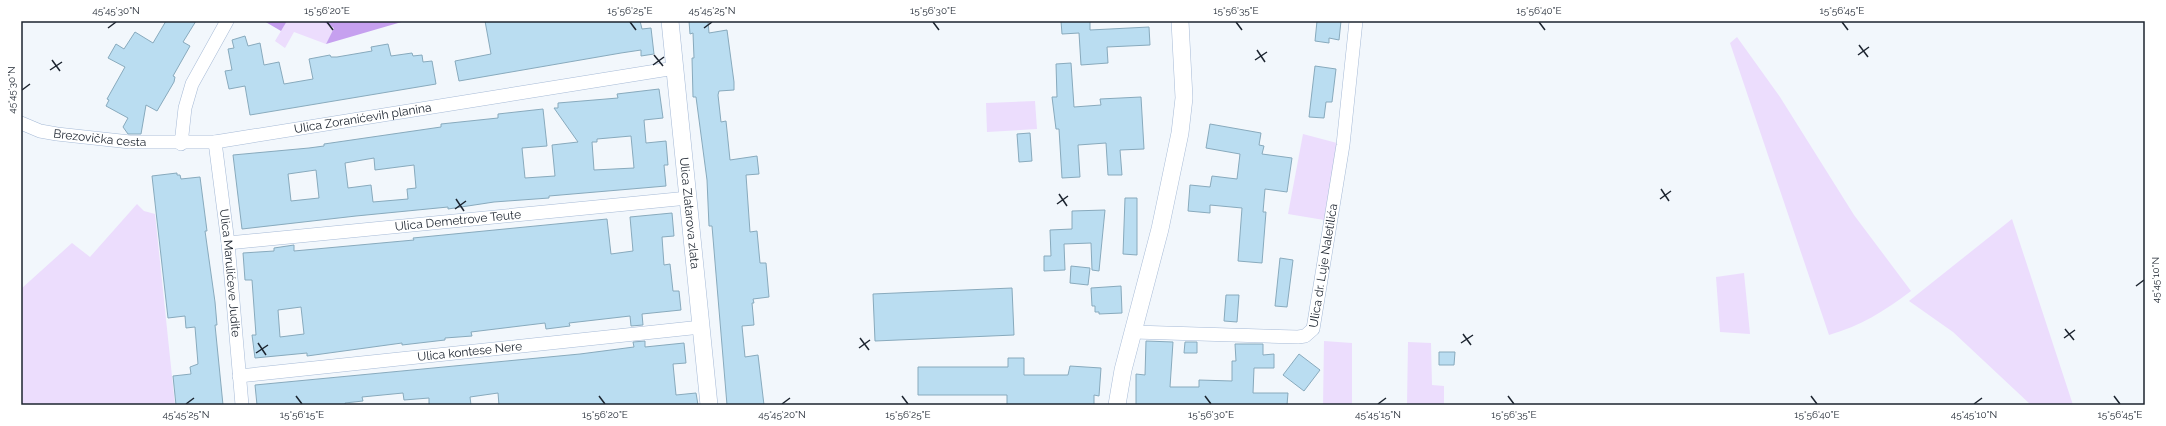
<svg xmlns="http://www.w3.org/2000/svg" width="2166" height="426" font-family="Raleway,sans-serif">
<rect width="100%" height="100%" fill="#f2f7fc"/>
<g fill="#ecddfd">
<polygon points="287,21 322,21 334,28 326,44 294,32 285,48 275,41"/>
<path d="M 1737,37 L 1780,97 L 1854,215 L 1911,291 C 1885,311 1860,326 1829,335 L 1730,43 Z"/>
<polygon points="1035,101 1037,129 987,132 986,103"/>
<polygon points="1303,134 1337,143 1324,220 1288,214"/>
<polygon points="137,204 144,211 155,214 175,405 21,405 21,289 72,243 90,257"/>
<polygon points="2012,219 2073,405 2031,405 1953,332 1909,301"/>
<polygon points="1744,273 1750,334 1720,332 1716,277"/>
<polygon points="1324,341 1352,343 1352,405 1323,405"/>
<polygon points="1408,342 1431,343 1432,385 1444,386 1444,405 1407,405"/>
</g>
<g fill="#c6a0ef">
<polygon points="264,21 287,21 281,31"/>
<polygon points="322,21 405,21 326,44 334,28"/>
</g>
<g fill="#baddf1" stroke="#88aabd" fill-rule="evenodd">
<polygon points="166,21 196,21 183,42 190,46 173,76 175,77 174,82 157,111 146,105 141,134 128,134 123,127 128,118 106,106 109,100 107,99 125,67 108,58 116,44 124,49 135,32 153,43"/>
<polygon points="485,21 640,21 642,29 651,28 654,54 641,56 641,50 621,53 459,81 455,61 491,54"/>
<polygon points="689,21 708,21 709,33 727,30 734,82 734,90 719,91 718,95 721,122 726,121 730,160 757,156 759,174 746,175 750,232 757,231 760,263 766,263 769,297 753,299 754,303 752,303 754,325 742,326 745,357 758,355 764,405 727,405 712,226 709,226 707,180 696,97 693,97 692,58 694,58 693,33 690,34"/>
<polygon points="1061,21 1090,21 1090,30 1149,27 1150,45 1107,47 1108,63 1081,65 1079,33 1062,34"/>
<polygon points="1317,21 1341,21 1339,40 1329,38 1329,43 1315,41"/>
<polygon points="245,36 248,46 260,43 264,65 279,62 284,84 313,79 309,59 330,55 331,57 337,57 372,51 371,47 388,44 391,56 412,53 413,56 422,55 423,62 432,61 436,84 250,115 245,86 229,89 225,71 232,70 228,49 234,48 232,40"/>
<polygon points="1071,63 1074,107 1101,105 1100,99 1141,97 1144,149 1120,150 1122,175 1108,175 1106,143 1078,145 1080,177 1062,178 1059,129 1056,129 1052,97 1057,97 1056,64"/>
<polygon points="1315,66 1336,69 1332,102 1326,102 1324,118 1309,117"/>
<path d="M 659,89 L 663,118 L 644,120 L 646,143 L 666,141 L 668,165 L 664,165 L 666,186 L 549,196 L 549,198 L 494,202 L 448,209 L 448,207 L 356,216 L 242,229 L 233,155 L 309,148 L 324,146 L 324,144 L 441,127 L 441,124 L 498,118 L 498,114 L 543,109 L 547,146 L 522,148 L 525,178 L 555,176 L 552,145 L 578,142 L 554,108 L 558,108 L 558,103 L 618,98 L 617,94 ZM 631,136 L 634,168 L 594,170 L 592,142 L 597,142 L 597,139 ZM 374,158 L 375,170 L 414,165 L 416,188 L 407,189 L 408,199 L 373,202 L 371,185 L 348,188 L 345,163 ZM 316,170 L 319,198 L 291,201 L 288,174 Z"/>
<polygon points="1210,124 1261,133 1259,145 1264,146 1262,154 1292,158 1287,192 1265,189 1263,212 1266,212 1262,263 1238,261 1242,208 1210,205 1210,213 1188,211 1190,185 1210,187 1212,176 1237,179 1240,154 1206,148"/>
<polygon points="1030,133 1032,161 1019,162 1017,134"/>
<polygon points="177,173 177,175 180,175 181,179 200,177 207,231 205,231 215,302 217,325 215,325 223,405 176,405 173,376 191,374 190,367 198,364 195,327 186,328 185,316 168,318 152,176"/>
<polygon points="1125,198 1137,198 1137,255 1123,254"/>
<polygon points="1105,210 1099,271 1092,270 1091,243 1064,244 1065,270 1044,271 1044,256 1051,256 1050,230 1072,229 1072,211"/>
<path d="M 672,213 L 674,236 L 662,237 L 664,265 L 670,264 L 673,291 L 679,291 L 681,310 L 642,314 L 643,325 L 631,326 L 630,316 L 569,323 L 570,326 L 546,329 L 545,323 L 471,332 L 472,336 L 445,338 L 445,340 L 402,345 L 402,343 L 307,356 L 307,353 L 255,358 L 252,335 L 256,335 L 252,280 L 245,280 L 243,253 L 274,251 L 274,248 L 294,245 L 294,251 L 414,240 L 413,238 L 607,219 L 611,254 L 633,251 L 630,217 ZM 301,307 L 304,334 L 280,337 L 278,310 Z"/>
<polygon points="1280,258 1293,260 1287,307 1275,306"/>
<polygon points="1071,266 1090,268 1088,285 1070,283"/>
<polygon points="1121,286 1122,313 1099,314 1099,312 1095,312 1095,306 1092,306 1091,288"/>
<polygon points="1012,288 1014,335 875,341 873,294"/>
<polygon points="1226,295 1239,295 1237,322 1224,321"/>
<polygon points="645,341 645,347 684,343 686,363 673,364 676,395 696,393 698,405 499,405 498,393 470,397 471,405 429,405 429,398 404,400 403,393 362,397 363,401 345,403 345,405 257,405 255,385 580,354 634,347 633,342"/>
<polygon points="1146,341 1173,342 1170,387 1199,387 1199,380 1232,381 1232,361 1236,361 1235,344 1263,344 1263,355 1274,354 1274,368 1254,368 1253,393 1288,393 1287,405 1136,405 1136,374 1145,375"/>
<polygon points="1185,342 1197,342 1197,353 1184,353"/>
<polygon points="1439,352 1455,352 1454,365 1439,365"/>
<polygon points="1299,354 1320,370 1304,391 1283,375"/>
<polygon points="1008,358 1024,358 1024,375 1068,375 1070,366 1101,368 1099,396 1094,395 1094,405 1007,405 1007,395 918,395 918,367 1008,367"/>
</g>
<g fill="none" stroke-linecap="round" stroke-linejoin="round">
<g stroke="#a6bad6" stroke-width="14">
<g id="minor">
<path id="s1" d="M 21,123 L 40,131 L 57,134 L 130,142 L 215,142 L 675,68"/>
<path id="s2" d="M 215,142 L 228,243 L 242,405"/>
<polyline points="181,144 185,108 192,84 227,21"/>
<path id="s3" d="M 228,243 L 688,198"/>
<path id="s4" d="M 1134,332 L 1298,337 L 1305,336 L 1313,329 L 1343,145 L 1356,21"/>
<path id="s5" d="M 239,376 L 701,327"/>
</g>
</g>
<g stroke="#a6bad6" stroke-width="18">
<g id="tertiary">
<path id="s6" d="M 670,21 L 709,405"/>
<polyline points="1117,405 1123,370 1160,229 1180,133 1184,98 1180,21"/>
</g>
</g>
<use href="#minor" stroke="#fff" stroke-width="13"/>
<use href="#tertiary" stroke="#fff" stroke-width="17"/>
</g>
<path fill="none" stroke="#1c242f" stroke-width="1.5" d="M 327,22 L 333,30M 630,22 L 636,30M 933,22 L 939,30M 1236,22 L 1242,30M 1539,22 L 1545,30M 1842,22 L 1848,30M 108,28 L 116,22M 704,28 L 712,22M 1859,45 L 1868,57M 1257,50 L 1265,62M 654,55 L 663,66M 1858,55 L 1869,47M 52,60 L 60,71M 1255,60 L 1267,52M 653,65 L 664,57M 50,70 L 62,62M 22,90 L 30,84M 1661,189 L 1669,201M 1059,194 L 1067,206M 456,199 L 464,211M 1660,199 L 1671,191M 1057,204 L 1068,196M 455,209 L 466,201M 2136,286 L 2144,280M 2065,329 L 2074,340M 1463,334 L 1471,345M 860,338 L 869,350M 2064,338 L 2075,330M 258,343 L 266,355M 1461,343 L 1473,335M 859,348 L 870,340M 256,353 L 268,345M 296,396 L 302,404M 599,396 L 605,404M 902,396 L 908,404M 1205,396 L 1211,404M 1508,396 L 1514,404M 1811,396 L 1817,404M 2114,396 L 2120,404M 186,404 L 194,398M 782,404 L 790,398M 1378,404 L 1386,398M 1974,404 L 1982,398"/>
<g text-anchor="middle" stroke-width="3.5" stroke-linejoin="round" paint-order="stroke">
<g font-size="12" fill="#1c242f" stroke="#fff">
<text dy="4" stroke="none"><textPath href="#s1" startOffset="346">Ulica Zoranićevih planina</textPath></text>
<text dy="4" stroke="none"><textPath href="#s1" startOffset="81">Brezovička cesta</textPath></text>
<text dy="4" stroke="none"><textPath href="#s6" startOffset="193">Ulica Zlatarova zlata</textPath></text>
<text dy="4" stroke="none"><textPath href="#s3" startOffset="231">Ulica Demetrove Teute</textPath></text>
<text dy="4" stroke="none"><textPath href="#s4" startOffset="246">Ulica dr. Luje Naletilića</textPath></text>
<text dy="4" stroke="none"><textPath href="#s2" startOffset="132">Ulica Marulićeve Judite</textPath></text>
<text dy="4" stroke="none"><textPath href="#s5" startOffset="232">Ulica kontese Nere</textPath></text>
</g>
</g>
<rect width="2166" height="426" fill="none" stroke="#ffffff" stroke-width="44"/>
<rect x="22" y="22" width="2122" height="382" fill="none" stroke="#1c242f" stroke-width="1.5"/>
<g font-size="10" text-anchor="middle" fill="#1c242f">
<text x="116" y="14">45°45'30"N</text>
<text x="327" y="14">15°56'20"E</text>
<text x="630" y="14">15°56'25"E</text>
<text x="712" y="14">45°45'25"N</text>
<text x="933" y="14">15°56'30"E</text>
<text x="1236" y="14">15°56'35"E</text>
<text x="1539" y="14">15°56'40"E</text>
<text x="1842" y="14">15°56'45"E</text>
<text transform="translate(11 90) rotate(-90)" y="4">45°45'30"N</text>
<text transform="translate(2155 280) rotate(-90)" y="4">45°45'10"N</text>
<text x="186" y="418">45°45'25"N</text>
<text x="302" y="418">15°56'15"E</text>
<text x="605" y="418">15°56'20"E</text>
<text x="782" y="418">45°45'20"N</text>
<text x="908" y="418">15°56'25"E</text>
<text x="1211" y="418">15°56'30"E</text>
<text x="1378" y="418">45°45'15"N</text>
<text x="1514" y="418">15°56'35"E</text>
<text x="1817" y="418">15°56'40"E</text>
<text x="1974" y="418">45°45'10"N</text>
<text x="2120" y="418">15°56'45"E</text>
</g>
</svg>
